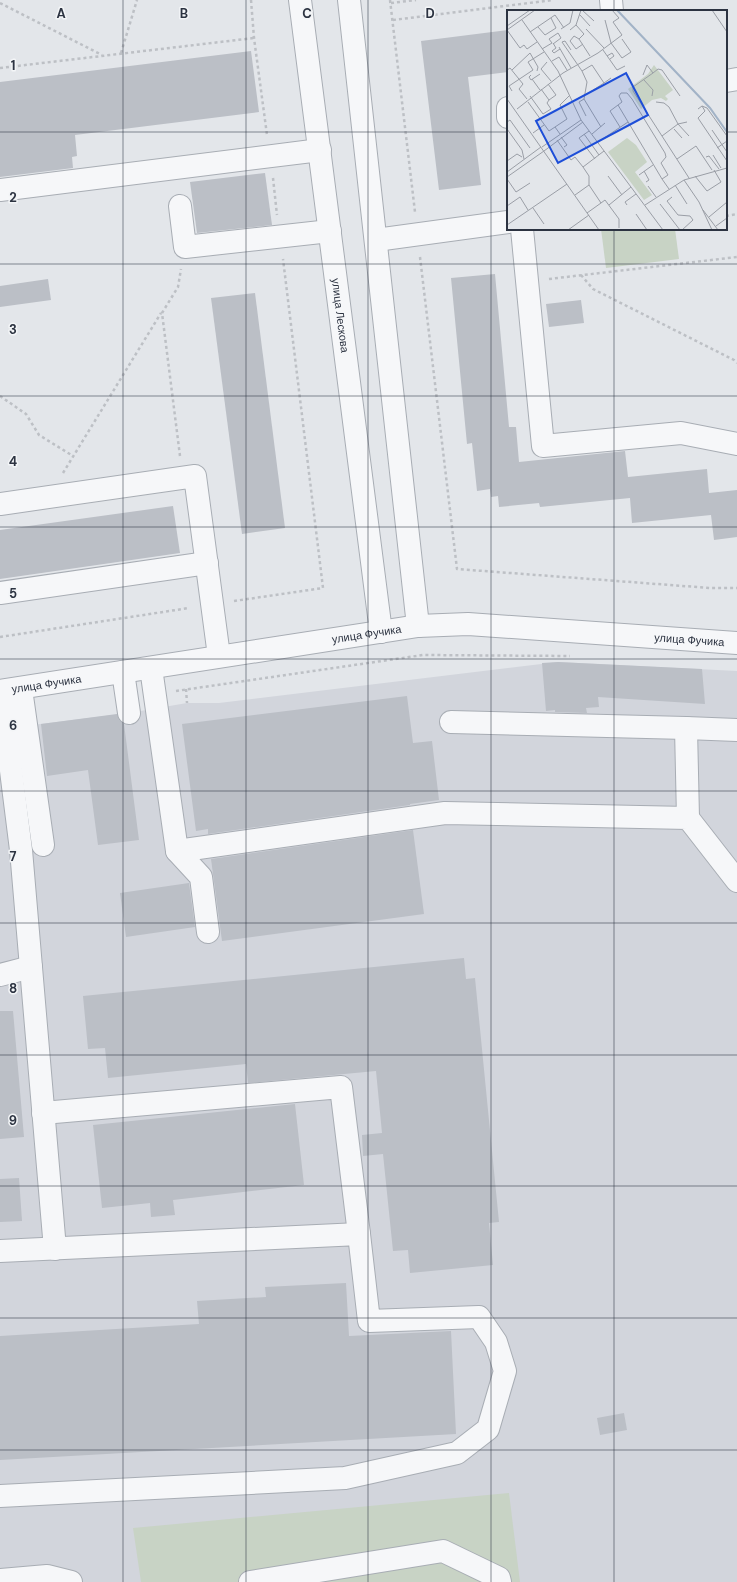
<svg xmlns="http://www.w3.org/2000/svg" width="737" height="1582" font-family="'DM Sans',sans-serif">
<rect width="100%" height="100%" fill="#e3e6ea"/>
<polygon fill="#d2d5dc" points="558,662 737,671 737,1582 0,1582 0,729 129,713 187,703 219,703"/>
<g fill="#c8d3c5">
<polygon points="601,229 675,229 679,259 606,268"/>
<polygon points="509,1493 520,1582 141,1582 133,1528"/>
</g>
<g fill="#bbbfc6">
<polygon points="508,30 508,72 468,77 481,185 439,190 421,41"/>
<polygon points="251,51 259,112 75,135 77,156 72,157 73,168 0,177 0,82"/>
<polygon points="265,173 272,225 197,233 190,182"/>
<polygon points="495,274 509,427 516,427 519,462 625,451 628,477 707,469 709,493 737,490 737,537 714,540 711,515 632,523 630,498 540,507 539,503 499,507 498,496 491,497 490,489 477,491 472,443 467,444 451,278"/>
<polygon points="48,279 51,300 0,307 0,286"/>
<polygon points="255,293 285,528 242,534 211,298"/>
<polygon points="581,300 584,323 549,327 546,304"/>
<polygon points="173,506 180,553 0,579 0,530"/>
<polygon points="558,662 702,669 705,704 598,697 599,707 586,708 587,713 555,712 555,710 546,711 542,663"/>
<polygon points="407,696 413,743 432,741 439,800 410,804 410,805 208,834 208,829 196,831 182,724"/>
<polygon points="117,714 119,720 124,724 139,840 98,845 88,770 47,776 41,724"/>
<polygon points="413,830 424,914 222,941 211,859"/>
<polygon points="189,883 195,927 126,937 120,893"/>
<polygon points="464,958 466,979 475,978 499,1222 489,1223 493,1265 410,1273 408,1250 393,1251 383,1154 363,1156 362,1135 382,1133 376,1071 248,1083 246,1064 108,1078 105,1048 88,1049 83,996"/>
<polygon points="0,1011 13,1011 24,1137 0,1139"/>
<polygon points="295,1104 304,1185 173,1200 175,1215 151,1217 150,1203 102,1208 93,1125"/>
<polygon points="19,1178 22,1221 0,1222 0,1179"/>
<polygon points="346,1283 349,1336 451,1331 456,1434 0,1460 0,1336 199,1324 197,1301 266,1297 265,1287"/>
<polygon points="624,1413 627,1430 600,1435 597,1418"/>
</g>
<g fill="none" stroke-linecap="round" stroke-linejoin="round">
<g stroke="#a8adb4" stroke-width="24">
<g id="minor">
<path id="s1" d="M 300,0 L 381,632"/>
<polyline points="349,0 418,626"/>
<polyline points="611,0 612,11"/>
<polyline points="726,81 737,79"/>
<polyline points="508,108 508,117"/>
<polyline points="0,190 320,150"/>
<polyline points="180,206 185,247 330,231"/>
<polyline points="522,229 543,446 681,433 737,444"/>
<polyline points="376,240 508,222"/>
<polyline points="0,504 195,476 219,656"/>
<polyline points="0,593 207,563"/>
<polyline points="151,668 177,851 201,877 208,932"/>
<polyline points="123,672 129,713"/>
<polyline points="21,689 43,845"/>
<path id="s2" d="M 0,691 L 418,626 L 468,624 L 737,643"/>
<polyline points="1,691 21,850 55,1249"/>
<polyline points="451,722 686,728 688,818"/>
<polyline points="686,728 737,730"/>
<polyline points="177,851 445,813 688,818 737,881"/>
<polyline points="0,975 31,967"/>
<polyline points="43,1113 341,1087 359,1234"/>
<polyline points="0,1251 359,1234 369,1321 479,1317 496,1342 505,1371 488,1429 457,1453 345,1478 0,1496"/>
<polyline points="0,1580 47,1576 71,1582"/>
<polyline points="250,1582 443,1551 499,1578 500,1582"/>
</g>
</g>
<g stroke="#bdc0c5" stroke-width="2.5" stroke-dasharray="3 3" stroke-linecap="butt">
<polyline points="251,0 254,38 267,135"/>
<polyline points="390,0 415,212"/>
<polyline points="0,3 102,55"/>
<polyline points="391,3 416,0"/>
<polyline points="393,20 553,0"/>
<polyline points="121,53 137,0"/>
<polyline points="0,68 254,38"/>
<polyline points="273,178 277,215"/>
<polyline points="726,216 737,214"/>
<polyline points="420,257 457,569 710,588 737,588"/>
<polyline points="581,275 593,289 734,360 737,363"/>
<polyline points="549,279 737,257"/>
<polyline points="0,396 26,414 39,435 73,456"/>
<polyline points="180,456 162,313 178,287 181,269"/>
<polyline points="63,473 161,313"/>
<polyline points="234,601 323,588 283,259"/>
<polyline points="0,637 189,608"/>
<polyline points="186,689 187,703"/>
<polyline points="176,691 423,655 570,656"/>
</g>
<use href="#minor" stroke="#f6f7f9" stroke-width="22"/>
</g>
<path fill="none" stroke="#2c3341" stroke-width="1" stroke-opacity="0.55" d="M 123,0 L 123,1582M 246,0 L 246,1582M 368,0 L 368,1582M 491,0 L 491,1582M 614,0 L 614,11M 0,132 L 508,132M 726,132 L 737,132M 614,229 L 614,1582M 0,264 L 737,264M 0,396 L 737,396M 0,527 L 737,527M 0,659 L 737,659M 0,791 L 737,791M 0,923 L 737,923M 0,1055 L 737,1055M 0,1186 L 737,1186M 0,1318 L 737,1318M 0,1450 L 737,1450"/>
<g text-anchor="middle" stroke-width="3" stroke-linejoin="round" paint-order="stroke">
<g font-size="11" fill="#2c3341" stroke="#f3f5f7">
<text dy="4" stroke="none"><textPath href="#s1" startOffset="318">улица Лескова</textPath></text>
<text dy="4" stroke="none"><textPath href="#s2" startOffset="371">улица Фучика</textPath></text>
<text dy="4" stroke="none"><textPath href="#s2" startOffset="695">улица Фучика</textPath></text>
<text dy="4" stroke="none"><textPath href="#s2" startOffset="47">улица Фучика</textPath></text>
</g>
</g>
<g transform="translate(507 10)">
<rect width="220" height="220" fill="#e3e6ea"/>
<path d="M 147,55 L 166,80 L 158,86 L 161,89 L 159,91 L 154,88 L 145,90 L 134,99 L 121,79 L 141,64 ZM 120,128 L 129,135 L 140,152 L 128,162 L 145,185 L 137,190 L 101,142 Z" fill="#c8d3c5"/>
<path fill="none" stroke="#a2b3c7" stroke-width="2" d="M 110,0 L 203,98 L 220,122"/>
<path fill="none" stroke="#9a9ea6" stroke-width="1" d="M 75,0 L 87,11M 205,0 L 220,22M 73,5 L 83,16M 15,10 L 51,61 L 74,110 L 156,220M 98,10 L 104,33 L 115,48 L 124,42 L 115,29M 69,15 L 77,24 L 72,29 L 83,46M 0,16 L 23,0M 31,17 L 38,25 L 49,18 L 44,8M 54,19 L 63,13 L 66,0M 79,19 L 97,38M 0,20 L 13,38 L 17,35 L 20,39 L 30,32M 0,20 L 28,0M 63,20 L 69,15 L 74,0M 23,22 L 48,5 L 57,18M 72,29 L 67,26 L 63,31 L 69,39 L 76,34M 46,33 L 49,38 L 45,41 L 47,43 L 53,39M 52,37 L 64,58M 35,39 L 45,33 L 42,29 L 51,23 L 54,28 L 46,34M 64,40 L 58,31 L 55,32 L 75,61 L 80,72 L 77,89 L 94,117M 96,40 L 110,60 L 118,56M 100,46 L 105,43 L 107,46 L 103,49M 45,51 L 52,47 L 60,60M 40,52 L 34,59 L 44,71M 0,60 L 3,58 L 16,74 L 12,79 L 20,89M 5,60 L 23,43 L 31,57 L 30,61M 75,61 L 85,55 L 97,73 L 104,68M 146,63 L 151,59 L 155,60 L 173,86M 24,65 L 22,67 L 24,70 L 33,64M 136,65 L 140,55 L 146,63 L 126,77 L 126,81 L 182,168M 25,69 L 33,80M 137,70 L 146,80 L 145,86M 34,79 L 42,90 L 49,85 L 41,74M 5,81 L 2,76 L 26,60 L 21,52 L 37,42M 80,84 L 97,73M 23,86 L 36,104 L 44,99 L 40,93 L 42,90M 0,89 L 92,220M 77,89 L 72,92 L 79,106M 21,92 L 42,121 L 48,117 L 53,124M 149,92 L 157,93 L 162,97 L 171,114 L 155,126M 111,95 L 103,101 L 113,117M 195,96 L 198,101 L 191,108 L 220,151M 10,99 L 56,63 L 91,43 L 115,25 L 106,12 L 112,8 L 105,0M 191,99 L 195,96 L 200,98 L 220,126M 0,112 L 3,110 L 23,138M 180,112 L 171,114 L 182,126M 48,117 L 60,109 L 53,95 L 63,85M 0,119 L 15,140 L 17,149M 167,119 L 175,128M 205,120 L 220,142M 82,121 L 72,128 L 88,149M 26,123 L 37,115M 77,124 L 92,145M 85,124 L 98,113M 54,127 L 60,135 L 57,137M 50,130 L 64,150 L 68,147 L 76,157 L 82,166 L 82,175 L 94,193 L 98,190 L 112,209 L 112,218M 91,132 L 121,112M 35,137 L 74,110M 210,138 L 220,131M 37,141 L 76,112M 206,145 L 214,158M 199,147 L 202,146 L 212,159M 170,149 L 189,136 L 205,160M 0,151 L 10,144 L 15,147M 76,157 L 97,141M 137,161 L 142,170 L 139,172M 0,162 L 34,137M 132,165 L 146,155M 101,166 L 115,185M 188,166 L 200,181 L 214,172 L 207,160M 0,167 L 37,141M 0,169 L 9,182 L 23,173M 155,169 L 111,95 L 115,92 L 112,86 L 114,83 L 120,83 L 125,89 L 158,143 L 159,147 L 154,153 L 161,165 L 155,169 L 162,179M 177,170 L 192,192 L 205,220M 168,175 L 180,194M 141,176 L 149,187M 68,185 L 82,175M 165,187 L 160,191 L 171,205 L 183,206 L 186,210 L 175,220M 153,194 L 173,220M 102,195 L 124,177M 120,195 L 118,192 L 129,184M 138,195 L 177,170 L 220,158M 0,196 L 13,187 L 21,200M 26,198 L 37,214M 196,200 L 211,220M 80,203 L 94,193M 129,204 L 140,220M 202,207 L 220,192M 0,215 L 60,174M 209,216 L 220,208M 61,220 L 82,205"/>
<path fill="#1d4ed8" fill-opacity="0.15" stroke="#1d4ed8" stroke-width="2" d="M 119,63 L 141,105 L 51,153 L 29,111 Z"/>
<rect width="220" height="220" fill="none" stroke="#2c3341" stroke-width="2"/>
</g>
<g font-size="13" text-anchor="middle" font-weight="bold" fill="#2c3341" stroke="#f3f5f7" stroke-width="3" stroke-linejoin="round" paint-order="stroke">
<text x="61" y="18">A</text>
<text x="184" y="18">B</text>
<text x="307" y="18">C</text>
<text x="430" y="18">D</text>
<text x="13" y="70">1</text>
<text x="13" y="202">2</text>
<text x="13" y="334">3</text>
<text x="13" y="466">4</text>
<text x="13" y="598">5</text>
<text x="13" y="730">6</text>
<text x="13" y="861">7</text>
<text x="13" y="993">8</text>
<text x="13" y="1125">9</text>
</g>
</svg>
